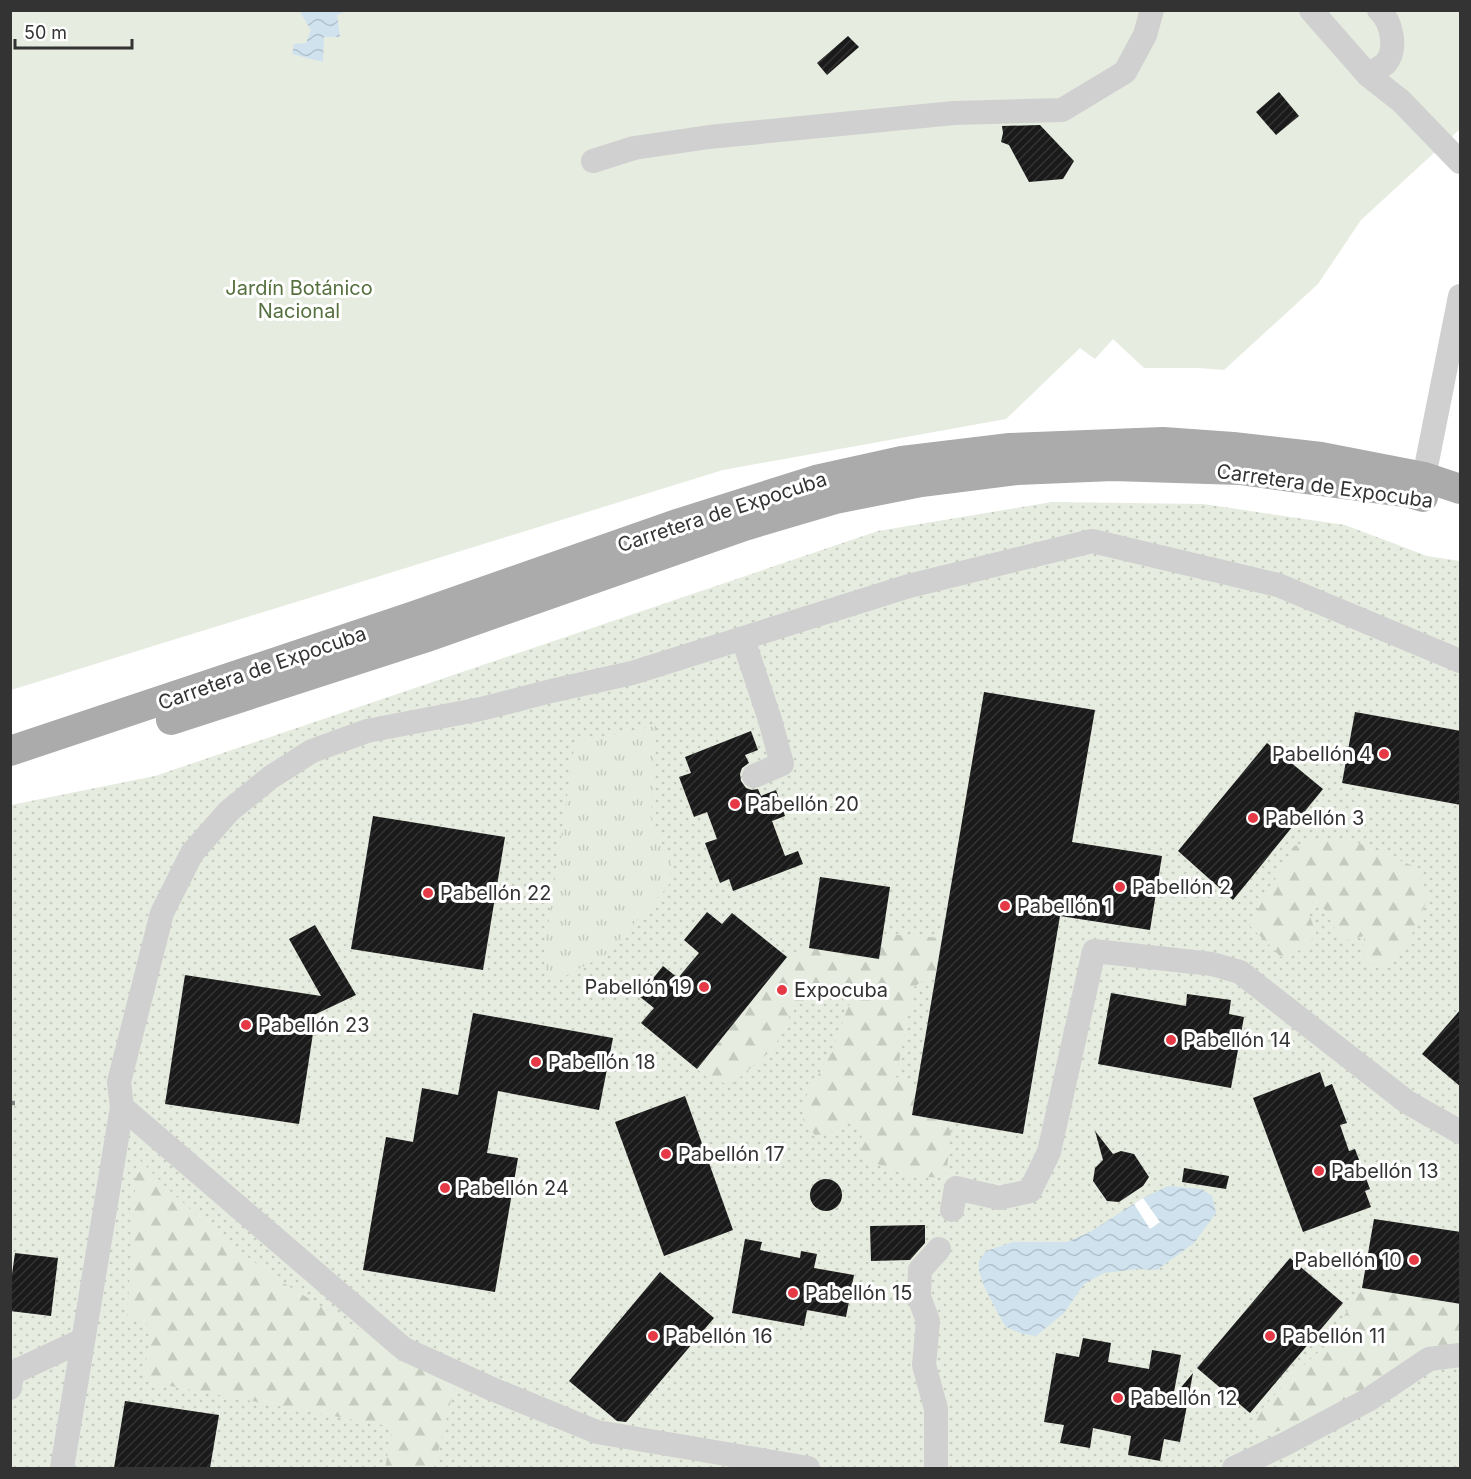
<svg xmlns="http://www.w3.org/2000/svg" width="1471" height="1479" font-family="Inter,sans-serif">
<defs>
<pattern id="grass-dots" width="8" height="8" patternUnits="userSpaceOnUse" patternTransform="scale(1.5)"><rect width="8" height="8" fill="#e6ecdf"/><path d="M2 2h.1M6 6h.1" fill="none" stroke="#c6cbc0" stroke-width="1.8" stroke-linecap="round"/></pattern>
<pattern id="forest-firs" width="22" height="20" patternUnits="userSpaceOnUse" patternTransform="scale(1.5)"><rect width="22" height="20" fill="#e6ecdf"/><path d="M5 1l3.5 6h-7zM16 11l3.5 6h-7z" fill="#c6cbc0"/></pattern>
<pattern id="park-tufts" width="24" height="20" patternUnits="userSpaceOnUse" patternTransform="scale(1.5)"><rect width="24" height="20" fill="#e6ecdf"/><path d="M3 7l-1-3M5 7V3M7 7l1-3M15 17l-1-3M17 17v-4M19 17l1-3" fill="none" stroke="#c6cbc0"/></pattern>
<pattern id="water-waves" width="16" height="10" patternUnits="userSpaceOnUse" patternTransform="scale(1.5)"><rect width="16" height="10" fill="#cfe2ee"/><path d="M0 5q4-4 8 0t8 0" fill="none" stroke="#b2c2cd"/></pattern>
<pattern id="building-hatch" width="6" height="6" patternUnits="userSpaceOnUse" patternTransform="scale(1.5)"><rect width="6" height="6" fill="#1a1a1a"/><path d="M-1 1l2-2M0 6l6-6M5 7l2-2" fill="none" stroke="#333"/></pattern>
</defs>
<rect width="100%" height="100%" fill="#fff"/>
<polygon fill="url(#grass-dots)" points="1052,502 1203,504 1345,525 1427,556 1460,561 1460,1468 11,1468 11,805 155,776 878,531"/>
<g fill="url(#forest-firs)">
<path d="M 1315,840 L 1356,842 L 1413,866 L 1429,894 C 1418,925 1408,949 1380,968 L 1364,961 L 1364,936 L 1346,940 L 1335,929 L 1328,913 L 1314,900 L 1308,911 L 1316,933 L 1306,948 L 1281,957 L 1249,925 L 1294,846 Z"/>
<polygon points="883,934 942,938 936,971 914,987 896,1077 917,1085 912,1115 952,1122 946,1178 908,1176 860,1157 862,1132 849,1120 828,1134 815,1135 803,1122 804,1100 834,1047 852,995 818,987 791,1013 774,1048 731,1085 709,1079 697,1069 787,957 809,948 879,959"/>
<polygon points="137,1157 167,1188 217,1234 277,1279 361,1331 458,1373 434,1468 385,1468 393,1427 143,1381 152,1325 127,1319"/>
<polygon points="1362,1288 1460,1304 1460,1346 1291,1429 1260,1434 1248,1424 1292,1376 1325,1346"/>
</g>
<polygon fill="url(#park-tufts)" points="656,726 651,818 671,864 669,885 607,954 560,979 545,972 544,954 575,742"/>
<polygon fill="#e6ecdf" points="11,11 1460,11 1460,129 1361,220 1318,284 1224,370 1199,368 1144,368 1113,339 1095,359 1080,348 1006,419 723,470 11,690"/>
<g fill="url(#water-waves)">
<polygon points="302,10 347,11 337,15 340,37 324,37 323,62 292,54 294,44 306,43 311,30 300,12"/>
<polygon points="1168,1186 1201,1189 1212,1196 1216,1213 1194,1243 1157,1270 1138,1269 1104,1273 1084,1284 1064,1313 1036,1336 1023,1334 1006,1327 1000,1317 984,1286 979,1271 979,1261 986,1251 1013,1242 1067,1242 1090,1232 1143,1198"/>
</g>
<polygon fill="#fff" points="1143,1198 1160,1222 1150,1229 1134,1204"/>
<g fill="url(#building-hatch)">
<polygon points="848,36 859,47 827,75 817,63"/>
<polygon points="1279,92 1299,116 1276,135 1256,112"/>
<polygon points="1040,125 1074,161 1063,179 1029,182 1009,145 1001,142 1003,133 1002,126"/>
<polygon points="984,692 1095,710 1072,842 1162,856 1150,930 1060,916 1023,1134 912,1115"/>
<polygon points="1355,712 1461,731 1461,805 1342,783"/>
<polygon points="751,731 758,750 745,755 749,763 742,768 740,774 741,781 746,788 752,790 758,789 761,796 776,790 785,816 772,821 785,856 798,851 803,864 733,891 729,879 720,883 705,843 717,839 707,812 694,817 679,777 691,773 685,757"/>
<polygon points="1267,743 1323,789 1233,900 1178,851"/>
<polygon points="373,816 505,837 483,970 351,949"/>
<polygon points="820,877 890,887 879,959 809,948"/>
<polygon points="707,912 722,924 732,913 787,957 697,1069 641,1023 654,1008 639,996 663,966 678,978 688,966 699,953 684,940"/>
<polygon points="315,925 356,995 316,1014 299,1124 165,1104 185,975 321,996 289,939"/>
<polygon points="1111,993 1186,1006 1187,994 1231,1000 1229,1014 1244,1017 1231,1088 1098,1064"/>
<polygon points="1461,1009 1461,1087 1422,1054"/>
<polygon points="473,1013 613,1038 599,1110 498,1091 487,1153 518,1158 495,1292 363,1270 386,1137 413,1142 422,1088 458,1095"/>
<polygon points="1320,1072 1325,1087 1332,1084 1347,1123 1340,1125 1349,1151 1355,1149 1370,1189 1365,1191 1371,1207 1303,1232 1253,1098"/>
<polygon points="685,1096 733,1230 664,1256 615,1122"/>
<polygon points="1095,1131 1113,1154 1121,1151 1134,1154 1149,1177 1143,1186 1119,1202 1107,1201 1093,1181 1095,1168 1103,1160"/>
<polygon points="1184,1168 1229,1176 1226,1189 1182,1182"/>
<circle cx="826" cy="1195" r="16"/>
<polygon points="1374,1219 1461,1232 1461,1304 1362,1288"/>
<polygon points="925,1225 925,1243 910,1260 871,1261 870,1226"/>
<polygon points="745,1239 762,1242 760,1250 800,1258 801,1251 817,1254 814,1268 854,1275 846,1317 807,1310 804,1326 732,1313"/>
<polygon points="15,1253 58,1258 51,1316 10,1311 10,1288"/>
<polygon points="1290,1258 1343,1303 1250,1413 1197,1368"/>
<polygon points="660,1272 714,1318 626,1422 617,1421 569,1381"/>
<polygon points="1083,1338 1111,1343 1108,1362 1149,1369 1152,1350 1181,1355 1173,1397 1193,1373 1180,1442 1164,1439 1160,1461 1128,1455 1131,1436 1093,1428 1090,1448 1060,1443 1064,1425 1044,1422 1056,1353 1079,1357"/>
<polygon points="125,1401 219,1415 210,1468 114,1468"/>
</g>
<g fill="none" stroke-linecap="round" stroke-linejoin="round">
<g stroke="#d0d0d0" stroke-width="24">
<polyline points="1311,10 1368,75 1401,101 1460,162"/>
<path d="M 1368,75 C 1373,71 1380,68 1385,64 C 1398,50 1392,22 1379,10"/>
<polyline points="593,161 634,148 709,137 954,113 1062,110 1125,72 1145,35 1152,10"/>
<polyline points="1424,477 1460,296"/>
<polyline points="743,639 770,720 782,764 754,776"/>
<polyline points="122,1107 404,1349 492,1389 597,1432 808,1468"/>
<polyline points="952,1210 956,1188 999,1198 1030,1191 1049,1152 1094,951 1212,964 1240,972 1407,1102 1460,1132"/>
<polyline points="10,1388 12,1373 83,1340"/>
<polyline points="62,1468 122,1107 119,1082 162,913 192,853 229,811 271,777 312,751 367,731 481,709 551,691 632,673 909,586 1092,541 1278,585 1460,661"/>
<polyline points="936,1468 936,1409 924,1365 928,1321 919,1297 920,1270 939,1249"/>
<polyline points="1234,1468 1285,1444 1368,1400 1429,1359 1460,1355"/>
</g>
<g stroke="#ababab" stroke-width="30">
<polyline points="171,720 424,638 744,526 835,499 921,482 1017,470 1113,466 1240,470 1410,493 1423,497"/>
<polyline points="10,751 414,616 680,523 816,480 902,461 1010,448 1163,442 1233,447 1321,457 1424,477 1460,489"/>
</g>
<polyline stroke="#888" stroke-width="4.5" stroke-dasharray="6 4.5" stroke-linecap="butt" points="10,1103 15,1103"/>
</g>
<g fill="#e63946" stroke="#fff" stroke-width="2">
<circle cx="1384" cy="754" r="6"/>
<circle cx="735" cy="804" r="6"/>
<circle cx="1253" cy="818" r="6"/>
<circle cx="1120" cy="887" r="6"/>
<circle cx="428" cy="893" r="6"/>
<circle cx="1005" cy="906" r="6"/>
<circle cx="704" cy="987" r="6"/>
<circle cx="782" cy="990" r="6"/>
<circle cx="246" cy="1025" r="6"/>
<circle cx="1171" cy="1040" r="6"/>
<circle cx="536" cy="1062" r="6"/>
<circle cx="666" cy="1154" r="6"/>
<circle cx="1319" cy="1171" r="6"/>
<circle cx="445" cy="1188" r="6"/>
<circle cx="1414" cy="1260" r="6"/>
<circle cx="793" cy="1293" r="6"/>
<circle cx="653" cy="1336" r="6"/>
<circle cx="1270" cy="1336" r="6"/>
<circle cx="1118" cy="1398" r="6"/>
</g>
<g text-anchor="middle" stroke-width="6" stroke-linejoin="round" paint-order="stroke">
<g font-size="20" fill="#56703f" stroke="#fff">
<text x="299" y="295">Jardín Botánico<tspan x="299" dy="23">Nacional</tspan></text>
</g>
<g font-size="20" fill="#333" stroke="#fff">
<text transform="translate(1325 486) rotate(8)" y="7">Carretera de Expocuba</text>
<text transform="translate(722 512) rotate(-18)" y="7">Carretera de Expocuba</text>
<text transform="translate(262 668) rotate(-19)" y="7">Carretera de Expocuba</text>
</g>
<g font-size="20" fill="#333" stroke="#fff" text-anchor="start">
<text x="1372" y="761" text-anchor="end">Pabellón 4</text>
<text x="747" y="811">Pabellón 20</text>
<text x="1265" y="825">Pabellón 3</text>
<text x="1132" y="894">Pabellón 2</text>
<text x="440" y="900">Pabellón 22</text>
<text x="1017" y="913">Pabellón 1</text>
<text x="692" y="994" text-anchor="end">Pabellón 19</text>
<text x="794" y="997">Expocuba</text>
<text x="258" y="1032">Pabellón 23</text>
<text x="1183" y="1047">Pabellón 14</text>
<text x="548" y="1069">Pabellón 18</text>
<text x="678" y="1161">Pabellón 17</text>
<text x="1331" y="1178">Pabellón 13</text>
<text x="457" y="1195">Pabellón 24</text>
<text x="1402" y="1267" text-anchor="end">Pabellón 10</text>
<text x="805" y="1300">Pabellón 15</text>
<text x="665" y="1343">Pabellón 16</text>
<text x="1282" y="1343">Pabellón 11</text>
<text x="1130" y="1405">Pabellón 12</text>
</g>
</g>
<rect width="1471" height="1479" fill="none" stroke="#333333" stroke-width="24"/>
<path d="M15 39v9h117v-9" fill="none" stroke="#333333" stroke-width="3"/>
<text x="24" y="39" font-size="18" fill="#333333" stroke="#ffffff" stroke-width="4.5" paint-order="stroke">50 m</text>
</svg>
